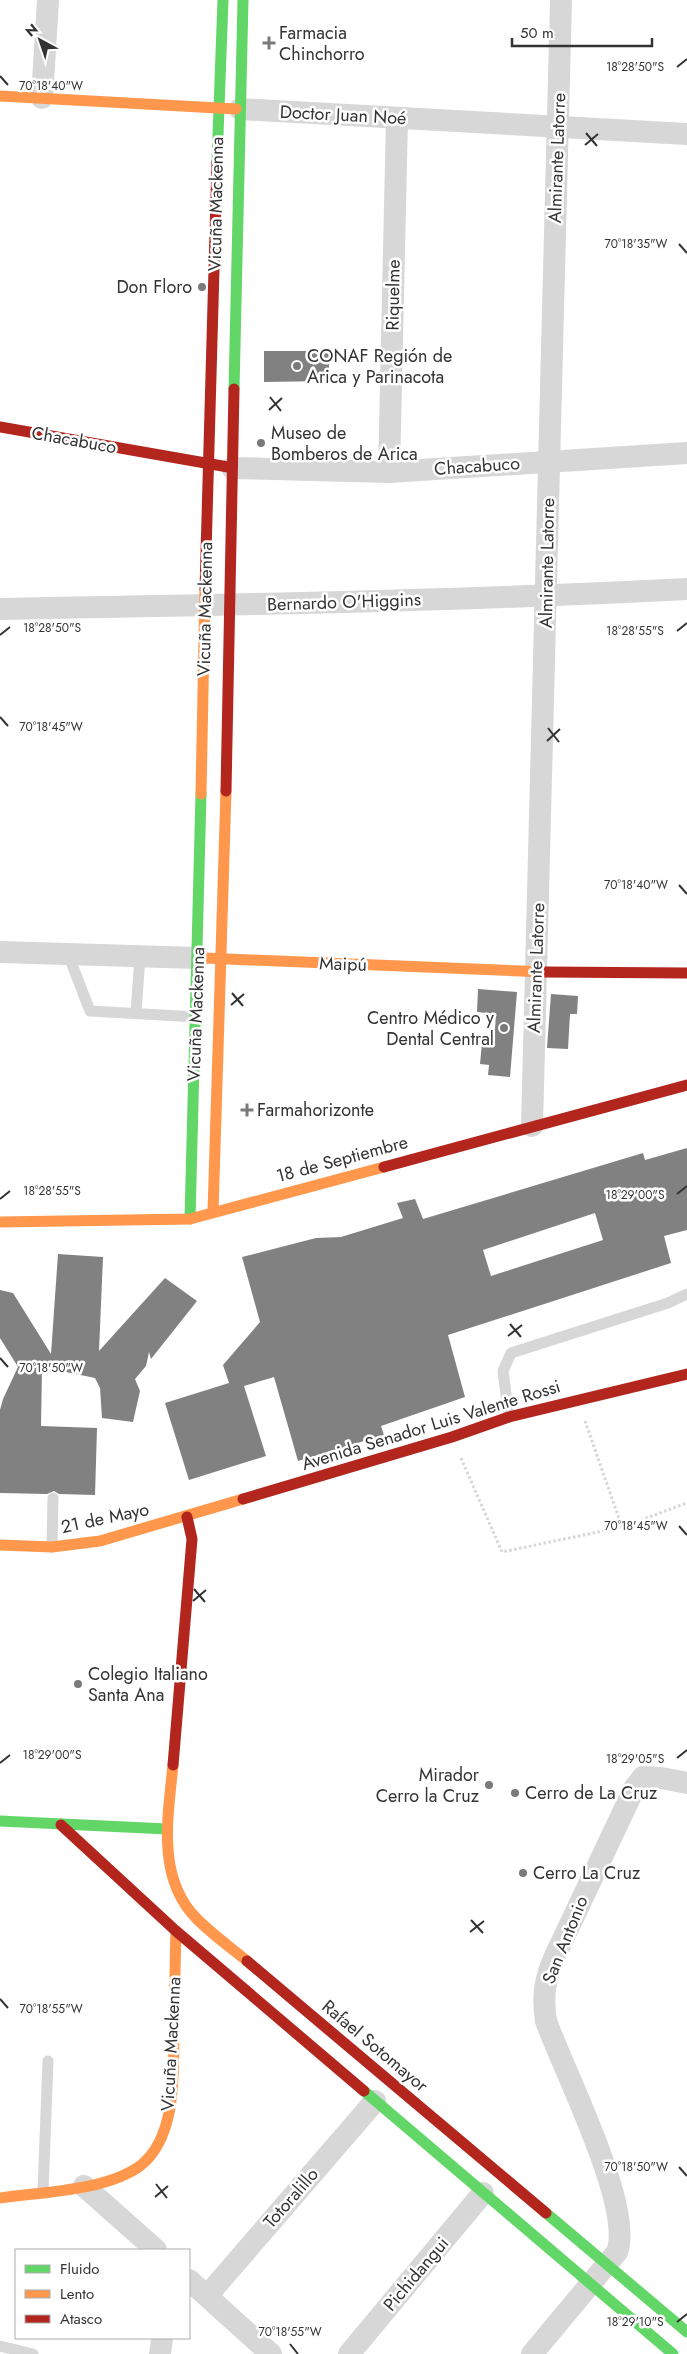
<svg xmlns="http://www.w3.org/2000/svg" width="687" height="2354" font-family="Jost,sans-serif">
<rect width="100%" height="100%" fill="#fff"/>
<g fill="#818181" fill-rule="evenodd">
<polygon points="264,351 329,351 329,381 264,382"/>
<polygon points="478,989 517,992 510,1077 488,1075 489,1065 480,1064 482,1043 494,1044 496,1014 477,1012"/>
<polygon points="551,994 578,996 577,1014 570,1014 568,1049 547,1048"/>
<path d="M 687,1148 L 687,1230 L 664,1236 L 671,1263 L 448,1335 L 465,1397 L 381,1426 L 384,1435 L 298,1461 L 274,1377 L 244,1386 L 266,1456 L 189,1480 L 165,1403 L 229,1383 L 223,1365 L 260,1322 L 242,1257 L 316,1238 L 341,1237 L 403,1218 L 397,1203 L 415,1199 L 423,1219 L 643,1153 L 645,1160 ZM 595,1213 L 603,1240 L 491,1276 L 483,1250 Z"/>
<polygon points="58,1254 103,1257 99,1351 165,1278 197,1301 151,1359 149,1352 146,1366 135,1379 140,1391 133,1422 102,1418 100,1388 95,1378 42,1367 41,1426 97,1428 95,1495 59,1494 54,1491 47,1494 0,1493 0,1410 3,1399 18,1367 0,1338 0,1290 13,1293 51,1354"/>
</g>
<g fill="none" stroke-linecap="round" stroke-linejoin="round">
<g stroke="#d6d6d6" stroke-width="3" stroke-dasharray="2.5 2.5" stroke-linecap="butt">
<polyline points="585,1421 622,1527"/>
<polyline points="461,1458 502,1552 622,1527 687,1503"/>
</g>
<g stroke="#d7d7d7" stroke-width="11">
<polyline points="68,954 90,1011 197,1017"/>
<polyline points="136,1013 140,956"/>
<polyline points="509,1417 503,1371 511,1353 668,1303 687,1294"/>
<polyline points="52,1547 53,1498"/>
<polyline points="43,2191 48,2061"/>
<polyline points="0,2346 33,2354"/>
</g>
<g stroke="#d7d7d7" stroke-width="22">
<polyline points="42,98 48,0"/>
<polyline points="240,109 687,134"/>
<polyline points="232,468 389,472 687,453"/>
<polyline points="389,472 397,118"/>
<path d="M 0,609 C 229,605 458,601 687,589"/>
<polyline points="0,952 198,958"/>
<polyline points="532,1126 561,0"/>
<polyline points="84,2186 156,2250"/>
<polyline points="189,2280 271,2354"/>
<polyline points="207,2296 375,2101"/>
<polyline points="160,2354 162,2338"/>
<polyline points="349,2354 483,2193"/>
<path d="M 532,2354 L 617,2252 C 634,2207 563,2069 546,2021 C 542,1997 545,1978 555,1956 L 635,1787 L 643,1777 L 661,1778 L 687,1783"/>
</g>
<g stroke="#63d668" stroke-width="11">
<polyline points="217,162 223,0"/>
<polyline points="234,389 243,0"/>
<polyline points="190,1219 201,794"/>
<polyline points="0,1821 167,1829"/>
<polyline points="364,2091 673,2354"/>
<polyline points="546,2213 687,2332"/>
</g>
<g stroke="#ff974d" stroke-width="11">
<polyline points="0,96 236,109"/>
<polyline points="201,794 205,589"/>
<polyline points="204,958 545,972"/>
<polyline points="213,1212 226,791"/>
<polyline points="0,1222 190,1219 384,1167"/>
<polyline points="0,1545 52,1547 100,1541 243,1499"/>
<path d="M 173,1765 C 168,1817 156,1878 197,1919 C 212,1934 230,1947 247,1961"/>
<path d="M 0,2198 C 42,2192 105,2191 140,2166 C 179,2136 173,2066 174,2022 C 175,1992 175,1961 176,1931"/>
</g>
<g stroke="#b3261e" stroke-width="11">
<polyline points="0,427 228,467"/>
<polyline points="205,589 217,162"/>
<polyline points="226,791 234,389"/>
<polyline points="545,972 687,973"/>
<polyline points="384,1167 687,1085"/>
<polyline points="243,1499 452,1437 509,1417 687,1374"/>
<polyline points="173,1765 192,1539 187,1517"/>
<polyline points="61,1825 176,1931 364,2091"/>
<polyline points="247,1961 546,2213"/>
</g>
</g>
<path fill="none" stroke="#333" stroke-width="2" d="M 677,67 L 687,59M 0,76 L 8,85M 586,133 L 597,146M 585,145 L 598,134M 679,244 L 687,253M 270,397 L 281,411M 269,410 L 282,398M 677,631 L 687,623M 0,635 L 10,627M 0,717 L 8,726M 548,728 L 559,742M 547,741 L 560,729M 679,885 L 687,894M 232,993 L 243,1006M 231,1005 L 244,994M 677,1194 L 687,1186M 0,1199 L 10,1191M 510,1324 L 521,1337M 508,1336 L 522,1325M 0,1358 L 8,1367M 679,1526 L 687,1535M 194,1589 L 205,1602M 193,1601 L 206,1590M 677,1758 L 687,1750M 0,1763 L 10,1755M 471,1920 L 483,1933M 470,1932 L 484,1921M 0,1999 L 8,2008M 679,2167 L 687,2176M 156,2184 L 167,2198M 155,2197 L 168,2186M 677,2322 L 687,2314M 290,2344 L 298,2354"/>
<g fill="#7a7a7a" stroke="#fff" stroke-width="2">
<path d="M266.5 35.5h5v5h5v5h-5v5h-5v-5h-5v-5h5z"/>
<circle cx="202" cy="287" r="5"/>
<circle cx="297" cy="366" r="5"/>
<circle cx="261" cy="443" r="5"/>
<circle cx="504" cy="1028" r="5"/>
<path d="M244.5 1102.5h5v5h5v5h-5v5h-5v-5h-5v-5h5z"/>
<circle cx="78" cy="1684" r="5"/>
<circle cx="489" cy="1785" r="5"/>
<circle cx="515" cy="1793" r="5"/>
<circle cx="523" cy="1873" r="5"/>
</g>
<g text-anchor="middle" stroke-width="5" stroke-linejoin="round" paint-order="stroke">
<g font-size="18" fill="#333" stroke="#fff" text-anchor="start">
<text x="279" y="39">Farmacia<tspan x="279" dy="21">Chinchorro</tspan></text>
<text x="192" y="293" text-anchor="end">Don Floro</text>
<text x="307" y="362">CONAF Región de<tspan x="307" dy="21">Arica y Parinacota</tspan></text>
<text x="271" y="439">Museo de<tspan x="271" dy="21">Bomberos de Arica</tspan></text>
<text x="494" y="1024" text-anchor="end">Centro Médico y<tspan x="494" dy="21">Dental Central</tspan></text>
<text x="257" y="1116">Farmahorizonte</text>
<text x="88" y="1680">Colegio Italiano<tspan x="88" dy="21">Santa Ana</tspan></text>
<text x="479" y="1781" text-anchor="end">Mirador<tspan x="479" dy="21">Cerro la Cruz</tspan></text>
<text x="525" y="1799">Cerro de La Cruz</text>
<text x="533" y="1879">Cerro La Cruz</text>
</g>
<g font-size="18" fill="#333" stroke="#fff">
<text transform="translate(343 115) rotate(3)" y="6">Doctor Juan Noé</text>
<text transform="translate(557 158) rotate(-88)" y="6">Almirante Latorre</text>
<text transform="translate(216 204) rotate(-89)" y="6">Vicuña Mackenna</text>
<text transform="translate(393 295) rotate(-89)" y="6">Riquelme</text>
<text transform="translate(74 440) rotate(10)" y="6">Chacabuco</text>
<text transform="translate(477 466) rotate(-4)" y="6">Chacabuco</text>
<text transform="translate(547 563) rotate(-89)" y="6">Almirante Latorre</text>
<text transform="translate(344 602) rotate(-2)" y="6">Bernardo O'Higgins</text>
<text transform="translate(205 609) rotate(-89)" y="6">Vicuña Mackenna</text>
<text transform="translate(343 964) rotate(2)" y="6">Maipú</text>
<text transform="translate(536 968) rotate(-88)" y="6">Almirante Latorre</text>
<text transform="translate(196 1014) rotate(-88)" y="6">Vicuña Mackenna</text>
<text transform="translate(342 1159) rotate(-15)" y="6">18 de Septiembre</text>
<text transform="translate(431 1425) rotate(-17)" y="6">Avenida Senador Luis Valente Rossi</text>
<text transform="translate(105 1518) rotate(-12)" y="6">21 de Mayo</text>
<text transform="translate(565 1940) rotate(-68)" y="6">San Antonio</text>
<text transform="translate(171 2044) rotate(-87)" y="6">Vicuña Mackenna</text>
<text transform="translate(375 2046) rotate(40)" y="6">Rafael Sotomayor</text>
<text transform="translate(291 2198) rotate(-49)" y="6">Totoralillo</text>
<text transform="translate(416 2274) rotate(-50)" y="6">Pichidangui</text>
</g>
</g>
<g font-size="12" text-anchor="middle" fill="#333" stroke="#fff" stroke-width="5" stroke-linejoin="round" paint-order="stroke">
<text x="635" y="71">18°28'50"S</text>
<text x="51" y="90">70°18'40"W</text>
<text x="636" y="248">70°18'35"W</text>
<text x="52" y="632">18°28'50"S</text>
<text x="635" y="635">18°28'55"S</text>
<text x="51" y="731">70°18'45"W</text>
<text x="636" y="889">70°18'40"W</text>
<text x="52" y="1195">18°28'55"S</text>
<text x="635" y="1199">18°29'00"S</text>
<text x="51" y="1372">70°18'50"W</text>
<text x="636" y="1530">70°18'45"W</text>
<text x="52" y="1759">18°29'00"S</text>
<text x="635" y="1763">18°29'05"S</text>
<text x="51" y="2013">70°18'55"W</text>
<text x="636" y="2171">70°18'50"W</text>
<text x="635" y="2326">18°29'10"S</text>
<text x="290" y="2336">70°18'55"W</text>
</g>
<rect x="15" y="2249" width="175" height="90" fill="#ffffff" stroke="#adadad"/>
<rect x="25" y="2265" width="25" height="8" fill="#63d668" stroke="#adadad"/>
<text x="60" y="2274" font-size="15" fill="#333333">Fluido</text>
<rect x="25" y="2290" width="25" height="8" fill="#ff974d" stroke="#adadad"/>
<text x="60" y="2299" font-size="15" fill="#333333">Lento</text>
<rect x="25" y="2315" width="25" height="8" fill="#b3261e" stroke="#adadad"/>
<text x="60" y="2324" font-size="15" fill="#333333">Atasco</text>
<g transform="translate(40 40) rotate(320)" stroke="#ffffff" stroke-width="4" paint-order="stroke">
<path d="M0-4L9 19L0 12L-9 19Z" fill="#333333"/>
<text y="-8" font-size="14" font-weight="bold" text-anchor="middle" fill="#333333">N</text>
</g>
<path d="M512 38v8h140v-8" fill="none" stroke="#333333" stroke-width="2.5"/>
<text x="520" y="38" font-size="15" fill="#333333" stroke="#ffffff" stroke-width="4" paint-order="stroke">50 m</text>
</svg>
